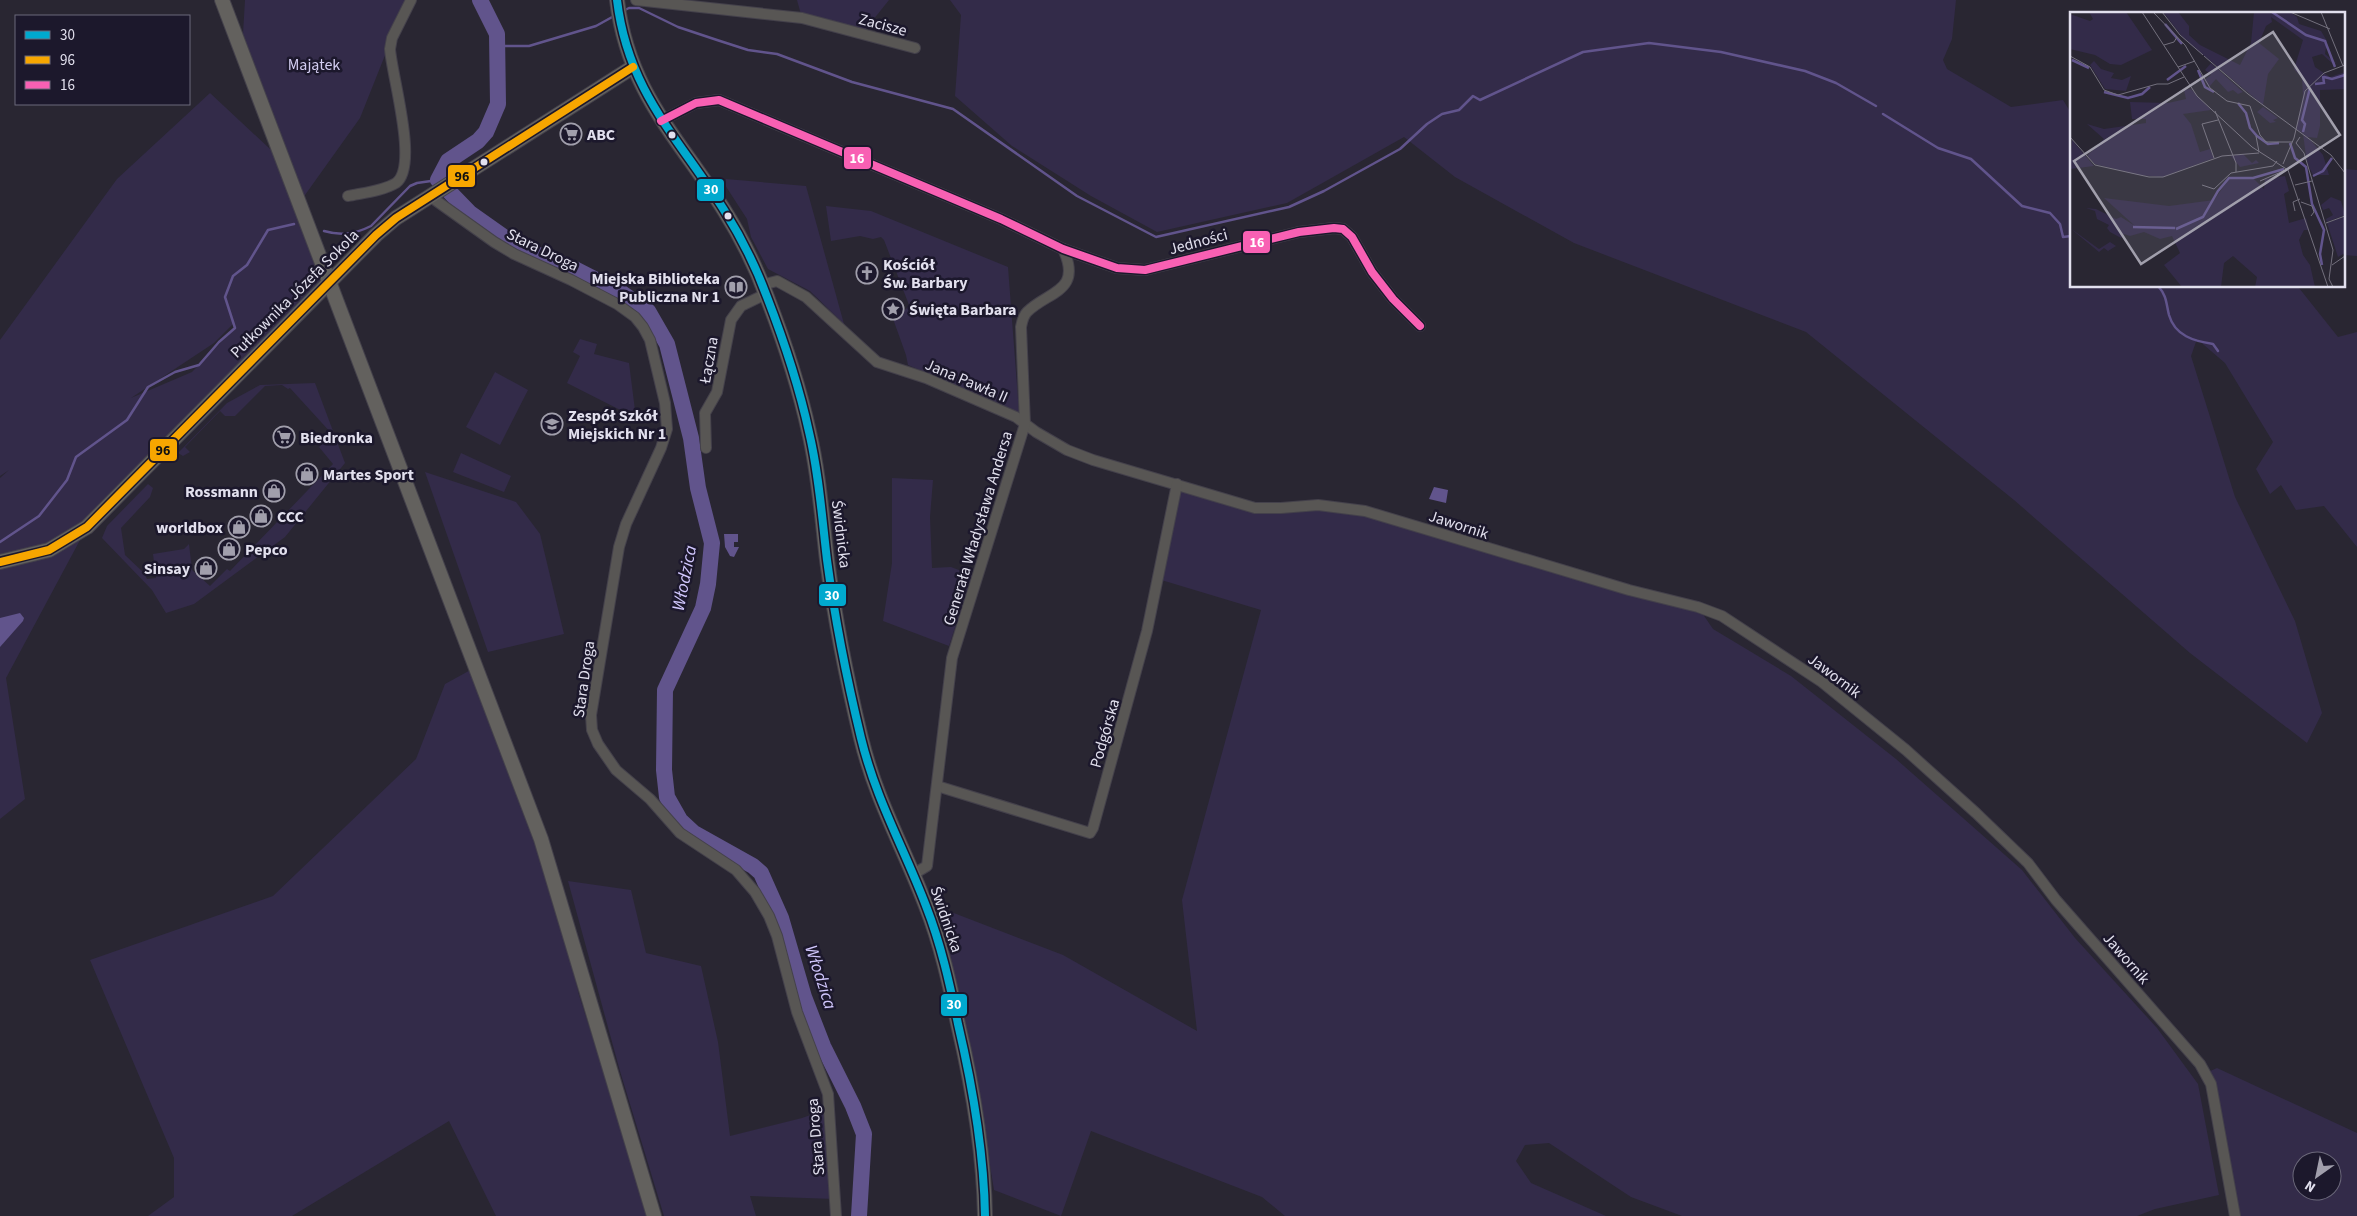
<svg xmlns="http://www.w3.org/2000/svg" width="2357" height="1216" font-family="'Source Sans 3',sans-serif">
<rect width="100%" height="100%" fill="#292632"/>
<g fill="#332b49" fill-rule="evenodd">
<path d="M 245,0 L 407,0 L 360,118 L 300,202 L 330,282 L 87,527 L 6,678 L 25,799 L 0,819 L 0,478 L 9,470 L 0,476 L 0,340 L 117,179 L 210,93 L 284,162 L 242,51 ZM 233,324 L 234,329 L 192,372 L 131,398 L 214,343 Z"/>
<polygon points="797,0 889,0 861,35 802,18"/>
<polygon points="950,0 1956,0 1952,39 1943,60 1947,69 2011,107 2063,100 2071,113 2071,286 2291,286 2299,288 2338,337 2357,332 2357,547 2324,506 2296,510 2281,485 2270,494 2256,469 2273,442 2225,363 2197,339 2191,356 2235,497 2295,621 2322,713 2307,743 2190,653 2014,500 1806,332 1574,243 1455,177 1404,137 1287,203 1157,232 1091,196 1012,146 955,96 961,15"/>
<polygon points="2343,169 2357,170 2357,256 2343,255"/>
<polygon points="726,179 806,186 844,324 810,291 768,269 751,237 747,219 725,185"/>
<polygon points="826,206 871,211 1008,267 1019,412 908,365 906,355 892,316 906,309 909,305 884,240 881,237 873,239 860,236 831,241"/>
<polygon points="580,339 597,344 594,354 629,363 636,418 567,383 580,356 573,352"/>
<polygon points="495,372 528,390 500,445 466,427"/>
<polygon points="315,383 345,463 285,537 194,604 166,613 152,590 102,538 107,526 148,484 153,488 150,497 121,528 125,555 144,573 147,579 156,578 153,554 184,549 189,544 192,570 210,586 227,569 230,571 333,464 319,447 332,434 290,388 288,389 282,385 265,386 235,416 225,416 220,411 185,447 190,452 183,456 178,453 227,403 260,385"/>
<polygon points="461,453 511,476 504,492 453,472"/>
<polygon points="425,472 516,502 540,534 564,634 488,652"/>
<polygon points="892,478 933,480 930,517 932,568 951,567 972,575 949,646 883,621 892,563"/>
<polygon points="1177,484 1255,508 1337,506 1698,607 1713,629 1791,676 1896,759 2022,870 2075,938 2157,1028 2198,1084 2219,1195 2155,1209 2137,1216 1682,1216 1631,1197 1549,1143 1525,1145 1516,1161 1531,1183 1606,1216 1285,1216 1262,1197 1091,1131 1061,1216 994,1190 971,1048 933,905 1063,955 1197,1031 1182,900 1261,610 1158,579"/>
<polygon points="476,667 541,839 579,995 650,1216 496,1216 449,1121 292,1216 148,1216 174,1197 174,1158 90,960 273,896 416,759 445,684"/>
<polygon points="568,881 631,890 646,953 701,966 718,1042 730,1136 802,1118 830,1108 835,1199 750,1196 756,1216 664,1216 620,1071"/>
<path d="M 2217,1068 L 2357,1133 L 2357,1216 L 2235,1216 L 2206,1073 ZM 2302,1161 L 2332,1161 L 2332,1191 L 2302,1191 Z"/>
</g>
<g fill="#61548c">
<polygon points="1434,487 1448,490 1446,503 1429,499"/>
<polygon points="724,534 738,534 738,542 734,542 734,547 739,547 734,557 730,556 725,547"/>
<polygon points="20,613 24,618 23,621 0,647 0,618"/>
</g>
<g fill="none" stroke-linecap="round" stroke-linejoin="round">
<g stroke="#61548c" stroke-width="2.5">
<polyline points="623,11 629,8 639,8 678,27 717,40 748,50 777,54 852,82 953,109 1077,196 1156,237 1289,207 1324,191 1400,149 1427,124 1442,114 1459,110 1473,96 1480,100 1583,52 1649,43 1721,52 1805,71 1836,83 1876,106"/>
<polyline points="499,46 529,46 596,26 614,16"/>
<polyline points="1883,114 1938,148 1971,159 2022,206 2050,213 2060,224 2063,237 2071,236"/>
<path d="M 324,231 C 341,236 355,234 371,226 L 410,186 L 417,183 L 438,180"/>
<path d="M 2158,286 C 2167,296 2166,303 2169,315 C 2175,336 2194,341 2213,344 L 2218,351"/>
<polyline points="0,542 39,516 67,480 76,457 127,420 148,387 175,372 199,365 219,342 235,328 225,297 233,276 247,265 268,230 294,224"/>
</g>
<polyline stroke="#61548c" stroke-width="16" points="480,0 497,34 498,104 486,132 478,141 448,161 438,180 470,213 518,247 575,269 622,293 648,311 667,344 691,438 698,488 712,543 708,584 703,608 665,690 664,770 667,797 680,820 694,833 753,866 761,873 781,918 804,997 823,1046 853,1106 864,1134 859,1216"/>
<g stroke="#44414b" stroke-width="12">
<g id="street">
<polyline points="636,0 802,18 915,48"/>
<polyline points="661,121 696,103 719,100 1001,219 1063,249 1117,268 1145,270 1299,232 1334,228 1343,229 1352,237 1372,272 1393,299 1420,326"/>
<path d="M 348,196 C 362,193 383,191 396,183 C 419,166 392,77 390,49 L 392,38 L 411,0"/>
<polyline points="431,197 494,242 514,254 571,280 617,304 635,317 643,327 650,340 665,403 667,429 661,448 626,524 619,547 591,715 592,730 598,744 616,770 650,799 680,833 736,870 755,892 769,916 777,936 797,1012 828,1094 836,1216"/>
<polyline points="762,285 777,281 806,297 877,362 926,378 1016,417 1036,432 1067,450 1093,460 1255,508 1281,508 1318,505 1365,511 1629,590 1698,607 1722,616 1822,682 1906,750 1976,813 2028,863 2056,900 2200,1064 2211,1084 2235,1216"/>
<polyline points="706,448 705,413 717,392 731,320 741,306 766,294"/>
<polyline points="937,786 1090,833 1093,828 1147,631 1177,484"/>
<path d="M 912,875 L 927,866 L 952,658 L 1025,424 L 1021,327 C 1022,322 1023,316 1027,312 C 1048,291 1083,292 1063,249"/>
</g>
</g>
<g stroke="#44414b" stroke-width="16">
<g id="secondary">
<polyline points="222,0 541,839 654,1216"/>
<path d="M 617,0 C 628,92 678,137 724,210 C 741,237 756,267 767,297 C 784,341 799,386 809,432 C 819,474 822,518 827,560 C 835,620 847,680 861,738 C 876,800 904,848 926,906 C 941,944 950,985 958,1024 C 973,1088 984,1151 985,1216"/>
<polyline points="0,562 49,550 87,527 376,235 396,218 633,67"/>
</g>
</g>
<use href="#street" stroke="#585654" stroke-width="10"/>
<use href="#secondary" stroke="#63615e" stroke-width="14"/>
<g stroke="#1c182c" stroke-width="11">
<path id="bus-1" d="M 617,0 C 628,92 678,137 724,210 C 741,237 756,267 767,297 C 784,341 799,386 809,432 C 819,474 822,518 827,560 C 835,620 847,680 861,738 C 876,800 904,848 926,906 C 941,944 950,985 958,1024 C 973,1088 984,1151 985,1216"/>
</g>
<g stroke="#1c182c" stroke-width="11">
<polyline id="bus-2" points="0,562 49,550 87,527 376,235 396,218 633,67"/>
</g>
<g stroke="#1c182c" stroke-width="11">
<polyline id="bus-3" points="661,121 696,103 719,100 1001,219 1063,249 1117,268 1145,270 1299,232 1334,228 1343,229 1352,237 1372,272 1393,299 1420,326"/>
</g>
<use href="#bus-1" stroke="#00a9ce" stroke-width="8"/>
<use href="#bus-2" stroke="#f7a600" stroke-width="8"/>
<use href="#bus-3" stroke="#f860b3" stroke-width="8"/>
</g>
<defs>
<g id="supermarket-ring" transform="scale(1.125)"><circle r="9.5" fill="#1c182c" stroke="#a19fac" stroke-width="1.5"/><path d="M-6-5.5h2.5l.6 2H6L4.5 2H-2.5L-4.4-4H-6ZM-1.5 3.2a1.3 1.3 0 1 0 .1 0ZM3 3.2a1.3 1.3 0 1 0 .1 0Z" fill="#a19fac"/></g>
<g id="church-ring" transform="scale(1.125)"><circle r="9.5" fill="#1c182c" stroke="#a19fac" stroke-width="1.5"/><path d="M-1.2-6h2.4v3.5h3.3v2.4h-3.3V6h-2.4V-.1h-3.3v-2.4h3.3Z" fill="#a19fac"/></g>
<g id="library-ring" transform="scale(1.125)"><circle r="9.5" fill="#1c182c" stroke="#a19fac" stroke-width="1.5"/><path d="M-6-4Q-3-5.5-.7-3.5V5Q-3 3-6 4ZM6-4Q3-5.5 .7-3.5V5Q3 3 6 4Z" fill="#a19fac"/></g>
<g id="sight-ring" transform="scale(1.125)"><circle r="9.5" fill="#1c182c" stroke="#a19fac" stroke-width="1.5"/><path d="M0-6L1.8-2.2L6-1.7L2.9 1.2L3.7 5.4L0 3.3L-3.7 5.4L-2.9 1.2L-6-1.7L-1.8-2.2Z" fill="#a19fac"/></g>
<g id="school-ring" transform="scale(1.125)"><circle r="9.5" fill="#1c182c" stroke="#a19fac" stroke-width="1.5"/><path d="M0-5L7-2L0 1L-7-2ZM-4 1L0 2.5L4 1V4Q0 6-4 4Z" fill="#a19fac"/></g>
<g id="shop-ring" transform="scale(1.125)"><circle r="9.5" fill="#1c182c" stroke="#a19fac" stroke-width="1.5"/><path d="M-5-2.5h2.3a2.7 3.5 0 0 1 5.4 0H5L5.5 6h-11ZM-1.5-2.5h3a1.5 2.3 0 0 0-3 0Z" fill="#a19fac"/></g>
</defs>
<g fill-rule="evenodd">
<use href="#supermarket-ring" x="571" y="134"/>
<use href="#church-ring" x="867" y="273"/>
<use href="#library-ring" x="736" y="287"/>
<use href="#sight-ring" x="893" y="309"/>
<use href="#school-ring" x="552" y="424"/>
<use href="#supermarket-ring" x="284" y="437"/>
<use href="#shop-ring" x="307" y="474"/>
<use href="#shop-ring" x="274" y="491"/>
<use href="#shop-ring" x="261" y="516"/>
<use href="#shop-ring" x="239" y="527"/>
<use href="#shop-ring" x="229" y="549"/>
<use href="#shop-ring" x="206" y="568"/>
</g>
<g fill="#e2e0ee" stroke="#1c182c" stroke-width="2">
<circle cx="672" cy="135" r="4.5"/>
<circle cx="484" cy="162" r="4.5"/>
<circle cx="728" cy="216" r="4.5"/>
</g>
<g text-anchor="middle" stroke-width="5" stroke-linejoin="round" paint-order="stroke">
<g font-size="16" fill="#e2e0ee" stroke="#1c182c">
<text transform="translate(883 24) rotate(15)" y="6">Zacisze</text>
<text transform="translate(1198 241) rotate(-15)" y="6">Jedności</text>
<text transform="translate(543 249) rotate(26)" y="6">Stara Droga</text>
<text transform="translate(294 293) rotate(-45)" y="6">Pułkownika Józefa Sokola</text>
<text transform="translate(708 360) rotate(-80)" y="6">Łączna</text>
<text transform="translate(967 380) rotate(23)" y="6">Jana Pawła II</text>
<text transform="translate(1459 524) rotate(18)" y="6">Jawornik</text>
<text transform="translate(977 528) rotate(-73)" y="6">Generała Władysława Andersa</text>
<text transform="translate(842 534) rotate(83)" y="6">Świdnicka</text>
<text transform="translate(1835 675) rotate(37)" y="6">Jawornik</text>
<text transform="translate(583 679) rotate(-82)" y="6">Stara Droga</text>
<text transform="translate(1104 733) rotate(-74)" y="6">Podgórska</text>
<text transform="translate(947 919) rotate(71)" y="6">Świdnicka</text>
<text transform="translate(2127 958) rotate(49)" y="6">Jawornik</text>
<text transform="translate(815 1137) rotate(-95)" y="6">Stara Droga</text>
</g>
<g font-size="16" fill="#d3cdf1" stroke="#1c182c">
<text x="314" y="70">Majątek</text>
</g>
<g font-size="16" font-weight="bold" fill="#e2e0ee" stroke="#1c182c" text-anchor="start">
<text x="587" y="140">ABC</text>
<text x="883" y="270">Kościół<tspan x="883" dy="18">Św. Barbary</tspan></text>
<text x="720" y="284" text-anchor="end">Miejska Biblioteka<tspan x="720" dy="18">Publiczna Nr 1</tspan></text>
<text x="909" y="315">Święta Barbara</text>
<text x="568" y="421">Zespół Szkół<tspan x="568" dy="18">Miejskich Nr 1</tspan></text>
<text x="300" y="443">Biedronka</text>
<text x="323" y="480">Martes Sport</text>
<text x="258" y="497" text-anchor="end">Rossmann</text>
<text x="277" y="522">CCC</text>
<text x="223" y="533" text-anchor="end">worldbox</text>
<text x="245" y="555">Pepco</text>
<text x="190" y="574" text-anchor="end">Sinsay</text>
</g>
<g font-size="18" font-style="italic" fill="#d1c7fd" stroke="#1c182c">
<text transform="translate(684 578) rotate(-79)" y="6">Włodzica</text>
<text transform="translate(821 977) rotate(72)" y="6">Włodzica</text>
</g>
</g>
<g transform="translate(2070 12)">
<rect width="275" height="275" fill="#292632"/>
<path d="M 19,0 L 56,0 L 82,38 L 51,53 L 40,52 L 25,43 L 0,37 L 0,2 L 20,9 L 23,7 ZM 93,0 L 108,0 L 119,14 L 119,23 L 130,33 L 170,53 L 181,31 L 184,0 L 220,0 L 227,5 L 229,12 L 251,19 L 257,29 L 255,42 L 266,51 L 263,52 L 252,42 L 242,45 L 245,55 L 260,65 L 275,60 L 275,77 L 250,78 L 250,114 L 247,126 L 238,125 L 253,143 L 259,163 L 243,163 L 237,151 L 233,122 L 226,117 L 233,83 L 232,66 L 224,57 L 233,28 L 201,5 L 202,10 L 196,14 L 189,31 L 209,47 L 198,62 L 193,93 L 114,27 ZM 24,49 L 31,57 L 44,61 L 41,66 L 52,68 L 61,64 L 56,79 L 35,77 L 20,53 ZM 141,51 L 173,80 L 168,82 L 163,78 L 158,80 L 146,67 L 139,75 L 134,68 L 141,63 L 135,58 ZM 121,77 L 141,98 L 113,102 L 121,112 L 130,140 L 140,137 L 144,146 L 93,165 L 68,163 L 25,152 L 17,144 L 34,127 L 17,112 L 34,117 L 76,111 L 76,107 L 62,107 L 60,90 L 98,91 L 116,87 L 114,78 ZM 193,95 L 208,106 L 203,108 L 206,110 L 200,111 L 187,100 ZM 2,128 L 24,154 L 0,157 ZM 173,142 L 182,151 L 186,148 L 189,151 L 170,155 L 161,144 ZM 215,164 L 219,179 L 214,182 L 219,211 L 236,206 L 239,218 L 234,218 L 229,228 L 233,243 L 240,253 L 245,275 L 185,275 L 187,265 L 163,244 L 154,251 L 151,275 L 112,275 L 94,253 L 110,241 L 102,224 L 90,227 L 74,220 L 60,224 L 54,222 L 51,226 L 40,220 L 37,216 L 39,213 L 27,207 L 25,199 L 16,196 L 26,197 L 46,207 L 51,205 L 65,214 L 34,186 L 99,194 L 144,188 L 159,167 L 184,167 L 194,177 L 195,167 ZM 261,185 L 271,189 L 275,203 L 257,210 L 256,207 L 263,203 L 259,196 L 253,198 L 251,193 ZM 275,204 L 275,241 L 268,245 L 257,211 ZM 0,216 L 29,237 L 40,230 L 46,234 L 38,239 L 34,236 L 29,240 Z" fill="#332b49"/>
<path fill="none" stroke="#61548c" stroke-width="2.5" d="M 202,0 L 236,23 L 255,29 L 265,55M 95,12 L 112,32M 2,48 L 19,56M 128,58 L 135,75 L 144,80M 254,65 L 262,67 L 275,63M 97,68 L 116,54M 245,72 L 254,71 L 253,64M 34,80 L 58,86 L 72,82 L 80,75M 168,91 L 176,101 L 180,116 L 187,124 L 198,132 L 209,131M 233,120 L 235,112 L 232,108 L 240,76M 220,131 L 225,146 L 236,155 L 242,192 L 254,218 L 250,242 L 252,253M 243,164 L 253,159 L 262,146M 63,215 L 105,216M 106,217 L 133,205 L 148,179 L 159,166 L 183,166 L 214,157"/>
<path fill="none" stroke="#73707d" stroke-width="1" d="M 72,0 L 127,84 L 182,135 L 218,158 L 258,275M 83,0 L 115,33 L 140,76 L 157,89 L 180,94 L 190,123 L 196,130 L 222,130M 92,0 L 110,23 L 133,43M 220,0 L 260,17M 251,0 L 273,54M 94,33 L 104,30 L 107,25M 0,44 L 20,55 L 34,78 L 48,83 L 87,72 L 98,72 L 114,65M 134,44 L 178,82 L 261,143 L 275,161M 108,55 L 125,49M 145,99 L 166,151 L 166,160M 186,124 L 189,140M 0,125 L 25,153 L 79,165 L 93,165 L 152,144 L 189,141M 230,125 L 226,131 L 234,141 L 263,238 L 259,267 L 263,275M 144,146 L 132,112 L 148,108M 213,152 L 224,126 L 235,79 L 254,61 L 275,53M 190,169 L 218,157M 132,173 L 144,177 L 161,161 L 203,154 L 207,149M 225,173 L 242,169M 231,190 L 242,194 L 244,200 L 241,204M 225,199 L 223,190 L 230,187M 256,211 L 275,204M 262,253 L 275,244"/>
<path fill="#a19fac" fill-opacity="0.15" stroke="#a19fac" stroke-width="2.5" d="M 203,20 L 270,123 L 71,252 L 4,149 Z"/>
<rect width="275" height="275" fill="none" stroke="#e2e0ee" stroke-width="2.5"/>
</g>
<g stroke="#1c182c" stroke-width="2">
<rect x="843" y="146" width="29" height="24" rx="5" fill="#f860b3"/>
<rect x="447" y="164" width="29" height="24" rx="5" fill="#f7a600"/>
<rect x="696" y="178" width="29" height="24" rx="5" fill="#00a9ce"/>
<rect x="1242" y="230" width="29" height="24" rx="5" fill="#f860b3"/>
<rect x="149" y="438" width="29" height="24" rx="5" fill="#f7a600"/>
<rect x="818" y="583" width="29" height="24" rx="5" fill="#00a9ce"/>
<rect x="940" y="993" width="28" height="24" rx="5" fill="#00a9ce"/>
</g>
<g font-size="14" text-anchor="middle" font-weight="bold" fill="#fff">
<text x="857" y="163">16</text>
<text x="711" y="194">30</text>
<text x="1257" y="247">16</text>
<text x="832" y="600">30</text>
<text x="954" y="1009">30</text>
</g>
<g font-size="14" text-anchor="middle" font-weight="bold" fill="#111">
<text x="462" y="181">96</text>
<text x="163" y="455">96</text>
</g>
<rect x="15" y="15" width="175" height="90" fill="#1c182c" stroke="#6b687a"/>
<rect x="25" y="31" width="25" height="8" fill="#00a9ce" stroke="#6b687a"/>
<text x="60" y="40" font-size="15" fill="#e2e0ee">30</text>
<rect x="25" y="56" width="25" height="8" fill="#f7a600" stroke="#6b687a"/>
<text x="60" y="65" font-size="15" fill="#e2e0ee">96</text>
<rect x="25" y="81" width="25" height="8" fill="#f860b3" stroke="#6b687a"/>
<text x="60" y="90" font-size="15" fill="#e2e0ee">16</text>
<g transform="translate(2317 1176) rotate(213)"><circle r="24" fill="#1c182c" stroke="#6b687a"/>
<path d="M0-4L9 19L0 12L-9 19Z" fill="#a19fac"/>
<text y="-8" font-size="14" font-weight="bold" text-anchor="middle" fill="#e2e0ee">N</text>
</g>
</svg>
